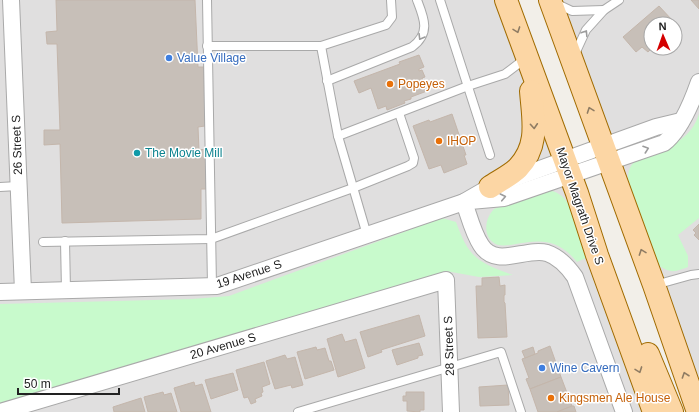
<svg xmlns="http://www.w3.org/2000/svg" width="699" height="412" font-family="Helvetica,sans-serif">
<rect width="100%" height="100%" fill="#f2efe9"/>
<g fill="#e0dfdf" fill-rule="evenodd">
<polygon points="0,0 507,0 654,412 0,412"/>
<path d="M 552,0 L 699,0 L 699,412 ZM 651,24 L 675,24 L 675,48 L 651,48 Z"/>
</g>
<g fill="#c8facc">
<path d="M 699,114 L 699,218 L 678,235 L 688,256 L 688,267 C 672,273 671,273 656,264 L 628,179 C 628,173 629,167 634,162 C 639,157 647,155 653,153 C 674,146 692,136 699,114 Z"/>
<path d="M 545,190 C 557,191 563,195 569,205 L 586,258 L 577,262 C 559,240 543,239 516,244 C 510,245 504,246 498,245 C 482,239 484,219 494,209 Z"/>
<path d="M 442,218 L 456,222 C 469,258 477,262 513,275 L 479,277 L 446,271 L 0,403 L 0,304 L 192,299 L 229,296 Z"/>
</g>
<g fill="#c7bfb8" stroke="#c4b6ab">
<polygon points="56,0 195,0 198,67 204,67 205,126 198,127 199,150 206,149 207,189 201,189 201,219 62,223 60,144 44,145 44,130 60,130 57,44 47,44 46,32 57,31"/>
<polygon points="691,0 699,0 699,9"/>
<polygon points="659,6 672,20 667,24 651,24 651,39 648,42 652,48 648,52 642,47 636,52 623,37"/>
<polygon points="419,55 424,67 419,69 419,71 422,70 425,77 422,78 427,91 411,97 411,99 404,101 405,103 387,110 386,106 378,109 371,88 359,93 354,81 400,64 399,62"/>
<polygon points="452,114 466,155 464,155 467,164 444,173 441,165 429,169 413,126 429,120 430,122"/>
<polygon points="699,224 699,240 694,235 696,233 693,230"/>
<polygon points="499,277 500,286 505,285 505,295 504,295 504,302 505,303 507,337 478,338 476,286 482,286 482,278"/>
<polygon points="419,315 425,336 381,350 382,352 368,357 360,332"/>
<polygon points="342,334 345,342 356,339 365,368 338,377 327,339"/>
<polygon points="419,343 423,355 418,356 418,358 397,365 392,350"/>
<polygon points="550,346 561,377 530,389 526,379 529,378 522,359 538,353 538,351"/>
<polygon points="316,347 317,350 325,348 329,361 331,361 334,370 305,379 297,352"/>
<polygon points="533,347 535,354 525,358 522,351"/>
<polygon points="285,355 287,359 295,357 303,385 292,388 291,385 275,389 266,361"/>
<polygon points="264,362 270,384 262,387 263,392 261,393 262,396 255,399 256,402 251,404 248,397 244,398 236,370"/>
<polygon points="233,373 238,390 211,399 205,380"/>
<polygon points="561,377 572,406 557,412 538,412 530,389"/>
<polygon points="194,382 195,386 202,384 211,412 181,412 174,388"/>
<polygon points="508,385 509,405 480,406 479,387"/>
<polygon points="163,392 164,395 171,393 177,412 148,412 144,397"/>
<polygon points="406,392 424,392 424,410 420,410 420,412 407,411 407,401 403,401 403,396 406,396"/>
<polygon points="141,398 145,412 114,412 113,407"/>
<polygon points="572,406 574,406 576,412 557,412"/>
</g>
<g fill="none" stroke-linecap="round" stroke-linejoin="round">
<g stroke="#a9a9a9" stroke-width="10">
<g id="service">
<polyline points="207,0 212,286"/>
<polyline points="440,0 490,155"/>
<polyline points="555,3 572,11 604,10"/>
<polyline points="207,46 321,46"/>
<polyline points="574,56 586,30 604,10 619,0"/>
<path d="M 327,81 L 412,47 C 431,33 424,18 417,0"/>
<polyline points="338,136 468,86 505,74 526,58"/>
<polyline points="0,187 18,186"/>
<polyline points="367,235 338,136 321,46 386,25 392,17 391,0"/>
<polyline points="65,241 66,290"/>
<polyline points="43,242 211,239 353,188 408,166 413,163 414,158 399,113"/>
<polyline points="655,285 691,275 699,274"/>
<polyline points="298,412 501,352 521,412"/>
</g>
</g>
<g stroke="#a9a9a9" stroke-width="18">
<g id="minor">
<polyline points="11,0 23,291"/>
<path d="M 470,201 L 504,198 L 664,143 C 681,130 692,102 699,82"/>
<path d="M 464,202 C 469,216 473,233 481,245 C 496,269 526,247 547,253 C 559,257 568,267 575,277 L 624,412"/>
<polyline points="0,292 217,286 464,202 490,187 656,127 681,121"/>
<polyline points="0,412 446,280 451,412"/>
</g>
</g>
<g stroke="#a06b00" stroke-width="24">
<g id="primary">
<polyline points="506,0 577,193 597,255 654,412"/>
<polyline points="550,0 654,285 698,412"/>
<path d="M 490,187 C 499,181 511,175 518,168 C 540,145 533,119 531,91"/>
<polyline points="648,354 672,412"/>
</g>
</g>
<use href="#service" stroke="#fff" stroke-width="8"/>
<use href="#minor" stroke="#fff" stroke-width="16"/>
<use href="#primary" stroke="#fcd6a4" stroke-width="22"/>
</g>
<defs><path id="oneway-chevron" d="M-2-3.5L2.5 0L-2 3.5" fill="none" stroke-width="1.6" stroke-linecap="round" stroke-linejoin="round"/></defs>
<g stroke="#8f7c63">
<use href="#oneway-chevron" transform="translate(517 30) rotate(70)"/>
<use href="#oneway-chevron" transform="translate(590 110) rotate(-110)"/>
<use href="#oneway-chevron" transform="translate(534 126) rotate(86)"/>
<use href="#oneway-chevron" transform="translate(642 252) rotate(-110)"/>
<use href="#oneway-chevron" transform="translate(639 370) rotate(70)"/>
<use href="#oneway-chevron" transform="translate(685 375) rotate(-109)"/>
</g>
<g stroke="#9c9c9c">
<use href="#oneway-chevron" transform="translate(585 33) rotate(-58)"/>
<use href="#oneway-chevron" transform="translate(421 37) rotate(121)"/>
<use href="#oneway-chevron" transform="translate(646 149) rotate(-19)"/>
<use href="#oneway-chevron" transform="translate(503 197) rotate(-12)"/>
</g>
<g fill="#3f7fe0" stroke="#fff" stroke-width="1.5">
<circle cx="169" cy="58" r="4"/>
<circle cx="542" cy="368" r="4"/>
</g>
<g fill="#e8710a" stroke="#fff" stroke-width="1.5">
<circle cx="390" cy="84" r="4"/>
<circle cx="439" cy="141" r="4"/>
<circle cx="551" cy="398" r="4"/>
</g>
<circle fill="#0f9aa8" stroke="#fff" stroke-width="1.5" cx="137" cy="153" r="4"/>
<g text-anchor="middle" stroke-width="3" stroke-linejoin="round" paint-order="stroke">
<g font-size="12" fill="#366cbe" stroke="#fff" text-anchor="start">
<text x="177" y="62">Value Village</text>
<text x="550" y="372">Wine Cavern</text>
</g>
<g font-size="12" fill="#c56008" stroke="#fff" text-anchor="start">
<text x="398" y="88">Popeyes</text>
<text x="447" y="145">IHOP</text>
<text x="559" y="402">Kingsmen Ale House</text>
</g>
<g font-size="12" fill="#222" stroke="#fff">
<text transform="translate(17 145) rotate(-92)" y="4">26 Street S</text>
<text transform="translate(580 206) rotate(71)" y="4">Mayor Magrath Drive S</text>
<text transform="translate(249 274) rotate(-18)" y="4">19 Avenue S</text>
<text transform="translate(223 346) rotate(-16)" y="4">20 Avenue S</text>
<text transform="translate(449 346) rotate(-92)" y="4">28 Street S</text>
</g>
<g font-size="12" fill="#0d838f" stroke="#fff" text-anchor="start">
<text x="145" y="157">The Movie Mill</text>
</g>
</g>
<g transform="translate(663 36) rotate(358)"><circle r="19" fill="#ffffff" stroke="#a7a7a7"/>
<path d="M0-3L7 15L0 10L-7 15Z" fill="#d40000"/>
<text y="-6" font-size="11" font-weight="bold" text-anchor="middle" fill="#222222">N</text>
</g>
<path d="M18 388v6h101v-6" fill="none" stroke="#222222" stroke-width="2"/>
<text x="24" y="388" font-size="12" fill="#222222" stroke="#ffffff" stroke-width="3" paint-order="stroke">50 m</text>
</svg>
